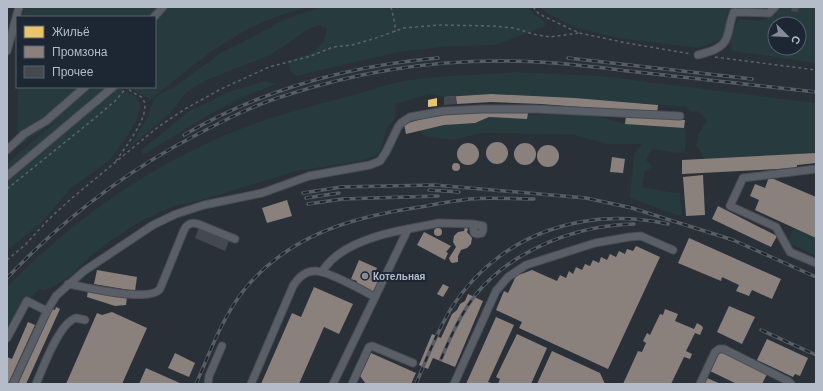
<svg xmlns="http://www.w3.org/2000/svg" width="823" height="391" font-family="Helvetica,sans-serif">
<rect width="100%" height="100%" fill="#2a3038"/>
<g fill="#273a3e" fill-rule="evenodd">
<path d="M 25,7 L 308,7 C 290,12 270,18 253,27 C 215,45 183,74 150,100 L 135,91 L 131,87 L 155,87 L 155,17 L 22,17 Z"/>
<path d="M 321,7 L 528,7 C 534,17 541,16 546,24 L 543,27 L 495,45 L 442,47 L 399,52 L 346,64 L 297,76 L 290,71 L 287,61 L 312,53 L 323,43 L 327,29 L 319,25 L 307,30 L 271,55 L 204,81 L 187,92 L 170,113 L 130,147 L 148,116 L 154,99 L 161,93 L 176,86 L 222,52 L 249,39 L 285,19 Z"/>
<path d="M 538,7 L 816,7 L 816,63 L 732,51 C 729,40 732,29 739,19 L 759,21 L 771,17 L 727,12 L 727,23 L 724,37 L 720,40 L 698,48 L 619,38 L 577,28 L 550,15 ZM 775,24 L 799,24 L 799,48 L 775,48 Z"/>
<path d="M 516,72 L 601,76 L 816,103 L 816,153 L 705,159 L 696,146 L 698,135 L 707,120 L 697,111 L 690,112 L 687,107 L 575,98 L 491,94 L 444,97 L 429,94 L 396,104 L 394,120 L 387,128 L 379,154 L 361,161 L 296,171 L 202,200 L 174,206 L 143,220 L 113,239 L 87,259 L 71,275 L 56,285 L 44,290 L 40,289 L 21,306 L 7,326 L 7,287 C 75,217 156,161 248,126 C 281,114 315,105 349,96 C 369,91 390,83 410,80 C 445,75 481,75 516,72 Z"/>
<polygon points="265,81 277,84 245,96 212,113 143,155 141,150 163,133 186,113 228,92"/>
<polygon points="18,87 118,87 136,97 141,105 136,121 126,138 109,161 71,188 43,221 7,251 7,164 56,121 17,147"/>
<polygon points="479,114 592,115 625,124 684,128 686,131 685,151 678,153 652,149 646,160 654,167 645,171 642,187 675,193 680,192 682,215 677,215 630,198 634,154 642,144 607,144 574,135 483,133 453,140 424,136 418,128"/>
<polygon points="794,228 816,238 816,256 788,243"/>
</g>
<polygon fill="#e9c46a" points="437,98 437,106 428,107 428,100"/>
<g fill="#8a817c">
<polygon points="491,94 575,98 658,105 657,113 541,104 491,102 457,104 457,102 444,102 444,97"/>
<polygon points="490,111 528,113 527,119 489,117 475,123 444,125 406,134 404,124 444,113"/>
<polygon points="626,116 685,120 684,128 625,124"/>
<circle cx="497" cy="153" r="11"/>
<circle cx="468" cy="154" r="11"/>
<circle cx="525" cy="154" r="11"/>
<circle cx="548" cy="156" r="11"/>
<polygon points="816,153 816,163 797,165 797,168 682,174 682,160"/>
<polygon points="612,157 625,159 623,173 610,172"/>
<circle cx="456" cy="167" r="4"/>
<polygon points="703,175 705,215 686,216 683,177"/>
<polygon points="769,177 816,197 816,238 755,210 759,200 750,196 755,184 765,188"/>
<polygon points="287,200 292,216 267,223 262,208"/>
<polygon points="718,206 777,236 771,247 712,219"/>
<polygon points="465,227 468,229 467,232 472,238 471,244 467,248 461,250 458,256 458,262 452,263 450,261 449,258 456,247 453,242 454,236 458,232 464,231"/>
<circle cx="438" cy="232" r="4"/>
<polygon points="424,232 451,246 446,252 448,253 445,260 417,245"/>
<polygon points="689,238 781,279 772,299 752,290 749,296 736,291 739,285 722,277 721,281 678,263"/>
<polygon points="636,246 660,257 608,369 519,328 522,322 496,310 504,291 508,293 516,276 532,270 557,281 560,275 566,278 569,271 573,274 576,267 582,270 585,264 590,266 593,260 599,263 601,257 607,260 610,254 616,257 619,251 625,254 627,249 633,251"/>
<polygon points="359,260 377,268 374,274 381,277 375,293 356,284 357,281 351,279"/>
<polygon points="97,270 137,277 135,291 94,284"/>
<polygon points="443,284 449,287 443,297 437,294"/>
<polygon points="314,287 353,304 339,334 324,327 299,384 261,384 292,313 301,317"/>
<polygon points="88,290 127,297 126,305 115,306 87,297"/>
<polygon points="468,294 483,301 455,367 433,358 428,369 419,365 432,334 441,338 452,314 457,310 460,304 465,301"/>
<polygon points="729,306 755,317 742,344 717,332"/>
<polygon points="56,307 60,309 26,384 18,384 52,309 55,310"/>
<polygon points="665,309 678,314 675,321 694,329 697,323 702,326 703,328 700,335 695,333 686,351 692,354 690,359 684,357 671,384 623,384 638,351 642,352 646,343 643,341 647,333 650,335 660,314 663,315"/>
<polygon points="112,312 147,328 122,384 66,384 97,313 102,315"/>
<polygon points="496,317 514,325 488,382 494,384 466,384"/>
<polygon points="28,322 35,325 8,384 7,384 7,357 12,359"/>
<polygon points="517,334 547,348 531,384 498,384 500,379 496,377"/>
<polygon points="767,339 808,358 800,376 795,374 793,377 757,360"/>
<polygon points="552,351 600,373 605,384 537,384"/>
<polygon points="720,351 767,374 762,384 737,384 710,371"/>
<polygon points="175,353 195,363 189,377 168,368"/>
<polygon points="371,353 416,373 411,384 366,384 360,376"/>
<polygon points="146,368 182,384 139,384"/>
<polygon points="707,378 721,384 704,384"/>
</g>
<g fill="#444950">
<polygon points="792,7 799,7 798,12 791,11"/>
<polygon points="456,96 457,104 444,105 444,97"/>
<polygon points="199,228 229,241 225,251 195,238"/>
</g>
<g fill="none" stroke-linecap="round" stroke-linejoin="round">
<g stroke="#484c53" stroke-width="9">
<g id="minor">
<polyline points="154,17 163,7"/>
<polyline points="7,51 19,7"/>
<path d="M 698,55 C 709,52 723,49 727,37 C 730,28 730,20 734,12 L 769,13 L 775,7"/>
<polyline points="7,150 24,134 46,121 85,87"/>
<polyline points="816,169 743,178 730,206 776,227 790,252 816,263"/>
<polyline points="7,176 113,87"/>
<path d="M 322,272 C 338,245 380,234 408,229"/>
<path d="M 68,284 C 86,287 149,303 160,289 L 184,230 C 187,224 191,222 198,224 L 235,239"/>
<polyline points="7,338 27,301 47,311"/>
<polyline points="13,384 47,311 56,296 84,271 153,225 176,214 204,205 262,193 309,176 370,165 380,161 386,152 398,127 401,123 410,117 444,111 482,109 536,109 680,116"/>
<path d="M 36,384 C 43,368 59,323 76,318 L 85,320"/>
<polyline points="208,384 209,376 222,346"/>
<path d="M 251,384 L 293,286 C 298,278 305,271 315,271 C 326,270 364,291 375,297"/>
<polyline points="333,384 408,229 439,223 473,224 483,226 483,230 482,233 477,234 474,233 473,224"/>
<polyline points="352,384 367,351 369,347 372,346 413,363"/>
<polyline points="454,384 496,291 508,277 526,265 595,243 629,237 641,236 673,250"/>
<polyline points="700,384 715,352 719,349 724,349 788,381 791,384"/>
</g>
</g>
<g stroke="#5d636a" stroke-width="1.5" stroke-dasharray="3 3" stroke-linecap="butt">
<polyline points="391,7 395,24 395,32"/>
<polyline points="533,7 539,14 579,33 627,43 691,54"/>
<polyline points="715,57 816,70"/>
<path d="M 116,161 C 125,147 150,117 144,101 C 142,95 136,95 132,92 C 130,91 129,89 128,87"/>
<polyline points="7,189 95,118 115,101 127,87"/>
<polyline points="7,260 25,245 49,219 72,198 158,127 185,109 221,89 269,67 311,56 333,47 352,45 373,39 404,28 440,25 493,26 514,28 533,34 550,37 579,33"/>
</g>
<use href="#minor" stroke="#5a5e66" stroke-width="7"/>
<g stroke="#595d64" stroke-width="3.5">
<g id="rail">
<polyline points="568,58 752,79"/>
<path d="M 184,135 C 263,89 347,66 438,58"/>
<polyline points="429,190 459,192"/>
<polyline points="303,193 341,187 434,185 586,198 632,208 733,240 816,277"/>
<polyline points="306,198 339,193"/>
<polyline points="308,204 342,199 438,196"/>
<path d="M 7,278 C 63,219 126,171 198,134 C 227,119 256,104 287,95 C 357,72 433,60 507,61 C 550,61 594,67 637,72 C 697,79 756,85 816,92"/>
<polyline points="761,330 816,355"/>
<path d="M 441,359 C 451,336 461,313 477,293 C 514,249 578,225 634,224"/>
<path d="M 196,384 C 210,352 222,318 244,290 C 287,237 348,218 414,208 C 432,205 451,201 470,199 C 491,197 513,199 534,199"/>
<path d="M 416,384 C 427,358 437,331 452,307 C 501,233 584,206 668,224"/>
</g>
</g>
<use href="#rail" stroke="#1d2633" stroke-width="2" stroke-dasharray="6" stroke-linecap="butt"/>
</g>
<circle fill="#848b96" stroke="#1d2633" stroke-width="1.5" cx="365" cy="276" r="4"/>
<g text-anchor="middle" stroke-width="4" stroke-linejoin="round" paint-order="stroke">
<g font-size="10" font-weight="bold" fill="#b4bcc9" stroke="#1d2633" text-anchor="start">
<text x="373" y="280">Котельная</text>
</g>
</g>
<rect width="823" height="391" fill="none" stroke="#b4bcc9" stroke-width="16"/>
<rect x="16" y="16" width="140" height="72" fill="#1d2633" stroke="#59626f"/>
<rect x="24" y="26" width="20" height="12" fill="#e9c46a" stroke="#59626f"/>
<text x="52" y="36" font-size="12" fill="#b4bcc9">Жильё</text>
<rect x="24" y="46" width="20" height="12" fill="#8a817c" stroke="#59626f"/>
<text x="52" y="56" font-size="12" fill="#b4bcc9">Промзона</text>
<rect x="24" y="66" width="20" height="12" fill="#444950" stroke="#59626f"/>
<text x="52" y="76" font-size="12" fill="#b4bcc9">Прочее</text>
<g transform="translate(787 36) rotate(114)"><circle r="19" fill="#1d2633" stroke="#59626f"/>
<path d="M0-3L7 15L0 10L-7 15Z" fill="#848b96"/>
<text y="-6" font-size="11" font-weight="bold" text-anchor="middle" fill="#b4bcc9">С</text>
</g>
</svg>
